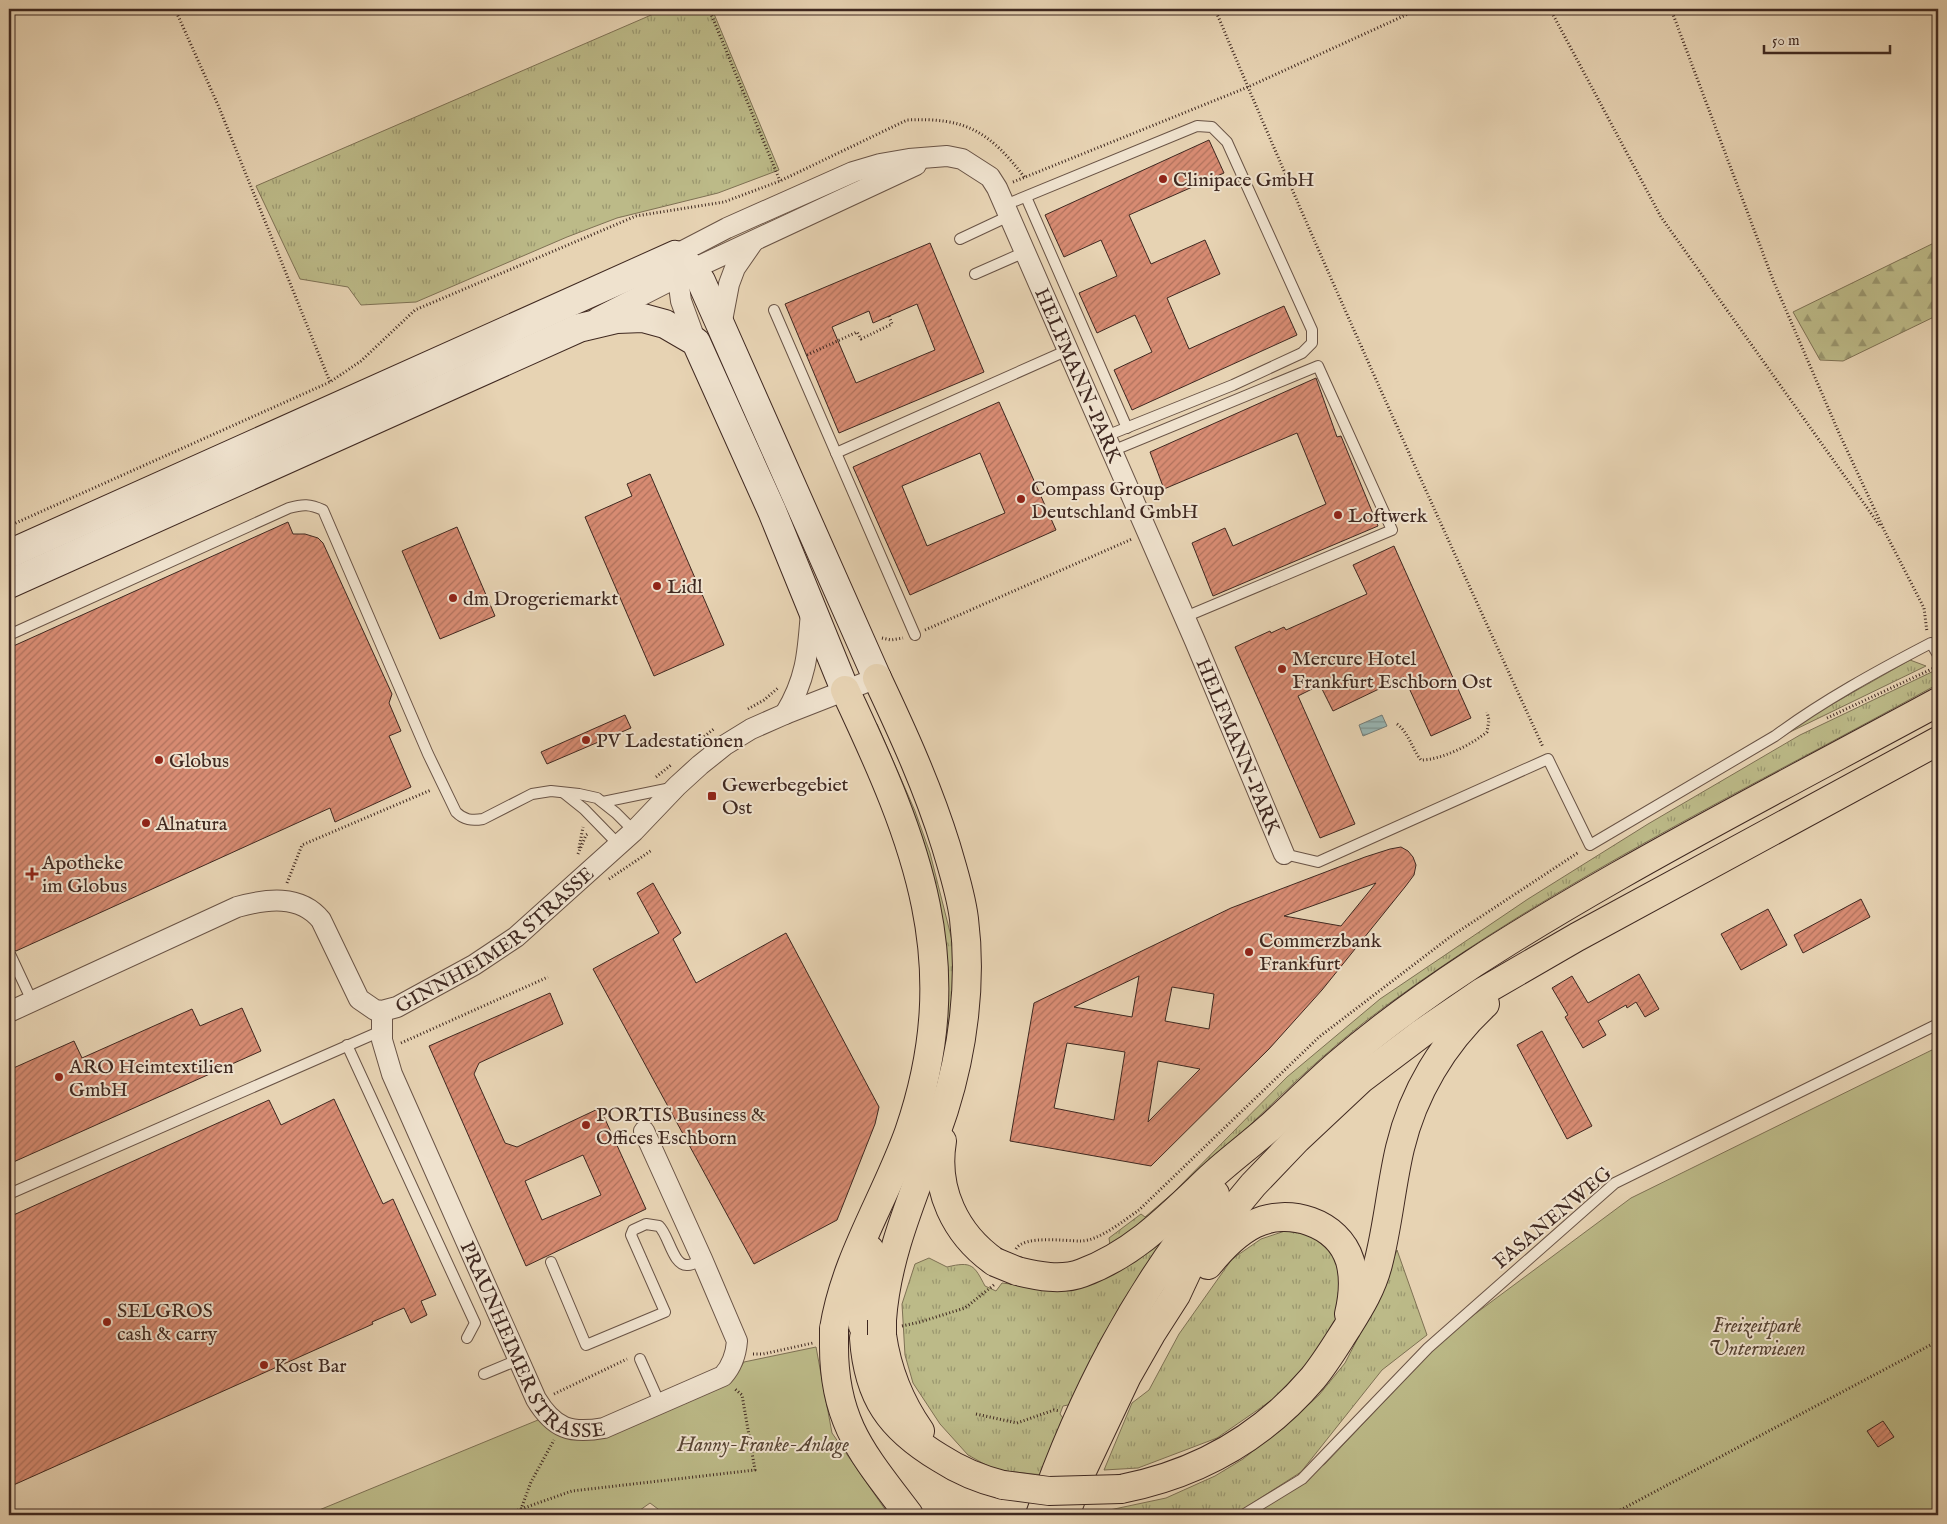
<svg xmlns="http://www.w3.org/2000/svg" width="1947" height="1524" font-family="'IM FELL English',serif">
<defs>
<pattern id="grass-tufts" width="24" height="20" patternUnits="userSpaceOnUse" patternTransform="scale(1.25)"><rect width="24" height="20" fill="#bcba88"/><path d="M3 7l-1-3M5 7V3M7 7l1-3M15 17l-1-3M17 17v-4M19 17l1-3" fill="none" stroke="#9a976f"/></pattern>
<pattern id="forest-firs" width="22" height="20" patternUnits="userSpaceOnUse" patternTransform="scale(1.25)"><rect width="22" height="20" fill="#bcba88"/><path d="M5 1l3.5 6h-7zM16 11l3.5 6h-7z" fill="#9a976f"/></pattern>
<pattern id="water-rules" width="6" height="5" patternUnits="userSpaceOnUse" patternTransform="scale(1.25)"><rect width="6" height="5" fill="#98b6b4"/><path d="M0 2.5h6" fill="none" stroke="#7d9492"/></pattern>
<pattern id="building-hatch" width="6" height="6" patternUnits="userSpaceOnUse" patternTransform="scale(1.25)"><rect width="6" height="6" fill="#d78b72"/><path d="M-1 1l2-2M0 6l6-6M5 7l2-2" fill="none" stroke="#b0725d"/></pattern>
</defs>
<rect width="100%" height="100%" fill="#e7d3b3"/>
<filter id="stains"><feTurbulence type="fractalNoise" baseFrequency=".004" numOctaves="4"/><feColorMatrix values="0 0 0 0 .2 0 0 0 0 .09 0 0 0 0 .02 0 0 0 .5 -.17"/></filter>
<radialGradient id="worn" r=".72"><stop offset=".6" stop-color="#630" stop-opacity="0"/><stop offset="1" stop-color="#630" stop-opacity=".3"/></radialGradient>
<g fill="url(#grass-tufts)" stroke="#7e7154">
<polygon points="665,9 712,9 779,170 718,193 617,218 567,237 416,302 361,305 348,287 300,279 256,186"/>
<polygon points="1910,660 1926,666 1790,732 1799,723"/>
<path d="M 1938,669 L 1938,684 C 1752,787 1559,879 1387,1005 C 1325,1050 1272,1104 1217,1157 C 1183,1190 1147,1220 1111,1252 L 1109,1238 L 1141,1214 L 1145,1217 L 1173,1193 L 1287,1077 L 1380,999 L 1528,899 L 1648,824 L 1800,735 Z"/>
<polygon points="877,724 915,811 930,853 956,956 949,1057 930,1113 941,1057 947,1010 874,726"/>
<polygon points="1285,1231 1309,1234 1337,1257 1343,1285 1337,1318 1312,1359 1272,1400 1217,1438 1138,1468 1104,1470 1132,1403 1149,1390 1179,1334 1232,1259 1261,1239"/>
<path d="M 1169,1232 L 1073,1404 L 1063,1406 L 1060,1414 L 1065,1421 L 1043,1475 L 995,1470 L 968,1455 L 940,1424 L 913,1383 L 905,1355 L 902,1304 L 915,1264 L 929,1258 L 947,1267 C 972,1261 974,1265 985,1286 L 996,1291 L 1002,1283 L 1019,1285 Z"/>
<polygon points="1397,1250 1427,1335 1382,1370 1301,1472 1234,1515 1086,1515 1166,1498 1215,1476 1243,1459 1287,1424 1319,1395 1345,1363 1376,1303"/>
</g>
<polygon fill="url(#forest-firs)" stroke="#7e7154" points="1938,241 1938,315 1843,361 1820,360 1793,312"/>
<g fill="#bcba88" stroke="#7e7154">
<polygon points="1938,1047 1938,1515 1243,1515 1325,1464 1448,1334 1631,1198"/>
<path d="M 816,1347 L 832,1433 L 889,1515 L 666,1515 L 650,1503 L 633,1515 L 307,1515 L 538,1420 C 562,1437 573,1443 604,1437 L 734,1377 L 744,1362 Z"/>
</g>
<polygon fill="url(#water-rules)" stroke="#747d79" points="1382,715 1387,726 1363,736 1359,725"/>
<g fill="url(#building-hatch)" stroke="#3f2820" fill-rule="evenodd">
<polygon points="1209,140 1224,173 1129,215 1151,264 1205,240 1220,274 1167,298 1189,349 1284,306 1297,335 1132,410 1114,370 1152,352 1135,315 1097,333 1079,293 1117,276 1101,240 1064,257 1045,215"/>
<path d="M 930,243 L 984,372 L 839,433 L 785,304 ZM 917,304 L 935,350 L 856,383 L 832,327 L 869,311 L 873,323 Z"/>
<polygon points="1316,378 1337,437 1341,436 1378,526 1213,596 1192,543 1225,528 1233,546 1326,504 1297,433 1164,489 1150,452"/>
<path d="M 999,402 L 1056,530 L 910,595 L 853,467 ZM 980,453 L 1005,513 L 927,546 L 902,486 Z"/>
<polygon points="650,474 724,645 654,676 585,517 632,496 627,484"/>
<polygon points="288,522 293,534 305,534 318,538 323,543 392,694 389,703 401,731 389,736 411,787 335,822 330,808 16,951 9,947 9,648"/>
<polygon points="457,527 495,616 440,639 402,551"/>
<polygon points="1394,546 1471,718 1431,736 1404,677 1333,711 1320,685 1298,696 1355,824 1320,838 1235,647 1270,631 1271,633 1284,627 1286,630 1367,594 1353,565"/>
<polygon points="625,715 631,728 547,764 541,752"/>
<path d="M 1401,847 L 1408,851 L 1413,857 L 1416,865 L 1414,875 L 1405,887 L 1322,990 L 1269,1049 L 1151,1166 L 1010,1141 L 1034,1003 L 1231,908 L 1365,857 L 1390,849 ZM 1376,883 L 1341,926 L 1284,916 ZM 1139,976 L 1132,1017 L 1074,1007 ZM 1172,987 L 1214,994 L 1209,1029 L 1165,1021 ZM 1067,1043 L 1125,1052 L 1114,1120 L 1054,1108 ZM 1158,1061 L 1200,1069 L 1148,1122 Z"/>
<polygon points="653,883 681,933 673,939 696,983 786,933 879,1107 875,1124 837,1220 754,1264 593,969 659,933 637,893"/>
<polygon points="1861,899 1870,917 1803,953 1794,935"/>
<polygon points="1768,909 1787,945 1741,970 1721,934"/>
<polygon points="1639,974 1659,1009 1645,1017 1636,1002 1627,1008 1626,1005 1598,1021 1606,1035 1583,1048 1565,1017 1568,1015 1552,988 1572,976 1588,1003"/>
<path d="M 550,993 L 563,1024 L 479,1063 L 474,1074 L 505,1143 L 517,1147 L 600,1108 L 646,1209 L 526,1266 L 429,1046 ZM 583,1155 L 601,1195 L 542,1220 L 525,1181 Z"/>
<polygon points="242,1008 261,1051 9,1164 9,1070 74,1041 82,1058 192,1009 200,1026"/>
<polygon points="1542,1031 1592,1126 1567,1139 1517,1045"/>
<polygon points="334,1099 383,1204 393,1199 436,1295 421,1301 427,1315 411,1323 404,1308 372,1322 373,1324 9,1487 9,1217 269,1100 281,1125"/>
<polygon points="1883,1421 1894,1437 1878,1447 1867,1431"/>
</g>
<g fill="none" stroke-linecap="round" stroke-linejoin="round">
<g stroke="#695345" stroke-width="12">
<g id="lane">
<polyline points="1026,197 1127,428"/>
<polyline points="1005,205 1197,126 1212,127 1227,142 1312,330 1312,343 1302,353 1233,385 1106,436"/>
<polyline points="960,239 1009,216"/>
<polyline points="975,274 1025,252"/>
<polyline points="774,310 915,635"/>
<polyline points="1112,451 1318,366 1392,530 1185,617"/>
<polyline points="836,453 1068,350"/>
<path d="M 9,635 L 289,508 C 303,504 310,504 323,510 L 428,754 L 456,812 C 464,820 472,821 483,819 L 532,794 L 551,791 L 579,794 L 597,798 L 616,813 L 634,831"/>
<polyline points="564,793 584,809 619,845"/>
<polyline points="603,802 671,788"/>
<path d="M 1284,854 L 1318,862 L 1548,759 L 1590,845 L 1775,736 C 1824,700 1877,671 1931,643 L 1938,655"/>
<polyline points="10,954 32,1001"/>
<polyline points="347,1045 475,1323 467,1338"/>
<polyline points="9,1194 381,1031"/>
<path d="M 551,1262 L 586,1345 L 665,1312 L 631,1235 L 633,1230 L 646,1224 L 659,1226 C 669,1235 673,1267 688,1265 C 693,1265 698,1261 702,1259"/>
<polyline points="640,1359 660,1404"/>
<polyline points="484,1374 520,1359"/>
<polyline points="1243,1515 1302,1479 1428,1348 1615,1183 1938,1024"/>
</g>
</g>
<g stroke="#695345" stroke-width="22">
<g id="street">
<polyline points="597,318 693,269 916,165"/>
<polyline points="721,326 729,284 735,268 753,242"/>
<path id="s1" d="M 696,342 L 681,301 L 675,255 L 727,228 L 853,172 L 880,164 L 909,159 L 947,156 L 962,159 L 990,177 L 997,188 L 1195,641 L 1284,854"/>
<path d="M 785,714 C 807,678 808,651 811,611"/>
<path id="s2" d="M 382,1011 L 382,1040 L 392,1074 L 536,1399 C 554,1429 571,1434 604,1428 L 723,1376 C 732,1366 736,1354 737,1341 L 702,1259 L 644,1131"/>
<path id="s3" d="M 9,1012 L 237,907 C 266,899 300,894 321,920 L 359,999 L 375,1010 L 382,1011 L 397,1007 L 474,965 L 516,937 L 634,831 L 677,786 L 700,765 L 725,745 L 751,729 L 785,714 L 877,678"/>
</g>
</g>
<g stroke="#3f2820" stroke-width="30">
<g id="secondary">
<polyline points="9,554 675,255 693,269 701,281 877,678"/>
<polyline points="9,584 579,328 617,319 643,318 665,324 696,342 772,511 845,690"/>
</g>
</g>
<g stroke="#3f2820" stroke-width="30">
<g id="highway">
<path d="M 877,678 C 903,733 928,788 946,846 C 953,870 961,894 964,919 C 972,982 963,1050 944,1110 C 921,1180 887,1247 882,1320"/>
<path d="M 942,1141 C 934,1189 955,1234 995,1262"/>
<path d="M 1208,1265 C 1220,1250 1236,1233 1254,1224 C 1288,1207 1338,1222 1350,1261 C 1355,1279 1353,1297 1349,1314"/>
<path d="M 1017,1271 C 1038,1276 1061,1281 1082,1273 C 1134,1254 1171,1215 1210,1178 C 1228,1161 1250,1145 1269,1128 C 1292,1107 1314,1085 1338,1064 C 1423,991 1520,932 1618,876 C 1723,816 1831,760 1938,702"/>
<polyline points="863,1326 865,1273 870,1250"/>
<path d="M 834,1329 C 845,1259 885,1199 909,1132 C 967,963 917,843 845,690"/>
<path d="M 882,1335 C 887,1370 899,1401 920,1431"/>
<path d="M 864,1338 C 868,1397 890,1428 940,1458 C 960,1471 979,1479 1003,1485"/>
<path d="M 834,1343 C 833,1423 864,1455 909,1515"/>
<path d="M 1121,1489 C 1198,1474 1262,1438 1313,1378 C 1326,1362 1336,1345 1347,1328 C 1360,1307 1372,1288 1378,1264 C 1388,1226 1391,1186 1400,1148 C 1413,1093 1443,1043 1485,1004"/>
<path d="M 1040,1515 C 1082,1395 1135,1294 1215,1194"/>
<polyline points="1065,1515 1081,1473 1127,1376 1151,1334 1176,1295 1190,1265 1215,1231 1253,1185 1297,1139 1361,1079 1422,1033 1482,992 1577,937 1938,741"/>
</g>
</g>
<g stroke="#3f2820" stroke-width="3" stroke-dasharray="1 2.5" stroke-linecap="butt">
<polyline points="175,9 218,105 330,382"/>
<polyline points="709,9 780,181"/>
<path d="M 1215,9 C 1319,257 1431,503 1543,747"/>
<polyline points="1550,9 1661,217 1880,526"/>
<polyline points="1671,9 1773,280 1839,433 1885,532 1924,608 1927,632"/>
<polyline points="1013,182 1248,87 1419,9"/>
<polyline points="807,355 857,332 861,339 892,324 889,316"/>
<path d="M 9,526 L 330,382 L 361,361 L 415,310 L 636,216 L 724,202 L 780,181 L 907,120 C 966,117 990,132 1025,178"/>
<polyline points="925,630 1132,539"/>
<polyline points="882,638 891,640 903,638"/>
<polyline points="748,709 764,700 778,688"/>
<polyline points="1827,718 1934,668"/>
<path d="M 1397,724 C 1409,733 1412,749 1421,760 C 1441,760 1471,745 1487,732 L 1489,720 L 1487,712"/>
<polyline points="696,743 715,728"/>
<polyline points="656,777 671,765"/>
<polyline points="579,848 583,827"/>
<polyline points="578,854 586,835 589,833"/>
<polyline points="609,879 652,850"/>
<polyline points="287,883 302,845 431,790"/>
<polyline points="401,1043 548,977"/>
<path d="M 1016,1249 C 1024,1235 1065,1241 1080,1241 C 1099,1241 1123,1221 1139,1210 L 1319,1037 L 1450,937 L 1579,852"/>
<polyline points="902,1326 920,1322 965,1308 995,1284"/>
<polyline points="753,1354 763,1354 813,1343"/>
<polyline points="554,1394 627,1359"/>
<polyline points="976,1414 1017,1423 1054,1410 1060,1411"/>
<polyline points="521,1509 572,1491 755,1470 742,1395 735,1389"/>
<polyline points="372,1515 376,1513 390,1515"/>
<polyline points="504,1515 521,1509 531,1482 554,1440"/>
<polyline points="1611,1515 1938,1341"/>
</g>
<use href="#lane" stroke="#efe2ce" stroke-width="10"/>
<use href="#street" stroke="#efe2ce" stroke-width="20"/>
<use href="#secondary" stroke="#efe2ce" stroke-width="28"/>
<use href="#highway" stroke="#e7d3b3" stroke-width="28"/>
<g stroke="#3f2820" stroke-width="30" stroke-linecap="butt">
<g id="highway-bridge">
<polyline points="995,1262 1017,1271"/>
<polyline points="882,1320 882,1335"/>
<polyline points="834,1343 834,1329"/>
<polyline points="1003,1485 1049,1491 1121,1489"/>
</g>
</g>
<use href="#highway-bridge" stroke="#e7d3b3" stroke-width="28"/>
</g>
<g fill="#8f2418" stroke="#efe2ce" stroke-width="2">
<circle cx="1163" cy="179" r="5"/>
<circle cx="1021" cy="499" r="5"/>
<circle cx="1338" cy="515" r="5"/>
<circle cx="657" cy="586" r="5"/>
<circle cx="453" cy="598" r="5"/>
<circle cx="1282" cy="669" r="5"/>
<circle cx="586" cy="740" r="5"/>
<circle cx="159" cy="760" r="5"/>
<rect x="707" y="791" width="10" height="10" rx="2.5"/>
<circle cx="146" cy="823" r="5"/>
<path d="M29.5 866.5h5v5h5v5h-5v5h-5v-5h-5v-5h5z"/>
<circle cx="1249" cy="952" r="5"/>
<circle cx="59" cy="1077" r="5"/>
<circle cx="586" cy="1125" r="5"/>
<circle cx="107" cy="1322" r="5"/>
<circle cx="264" cy="1365" r="5"/>
</g>
<g text-anchor="middle" stroke-width="4" stroke-linejoin="round" paint-order="stroke">
<g font-size="20" fill="#3f2820" stroke="#efe2ce" text-anchor="start">
<text x="1173" y="186">Clinipace GmbH</text>
<text x="1031" y="495">Compass Group<tspan x="1031" dy="23">Deutschland GmbH</tspan></text>
<text x="1348" y="522">Loftwerk</text>
<text x="667" y="593">Lidl</text>
<text x="463" y="605">dm Drogeriemarkt</text>
<text x="1292" y="665">Mercure Hotel<tspan x="1292" dy="23">Frankfurt Eschborn Ost</tspan></text>
<text x="596" y="747">PV Ladestationen</text>
<text x="169" y="767">Globus</text>
<text x="722" y="791">Gewerbegebiet<tspan x="722" dy="23">Ost</tspan></text>
<text x="156" y="830">Alnatura</text>
<text x="42" y="869">Apotheke<tspan x="42" dy="23">im Globus</tspan></text>
<text x="1259" y="947">Commerzbank<tspan x="1259" dy="23">Frankfurt</tspan></text>
<text x="69" y="1073">ARO Heimtextilien<tspan x="69" dy="23">GmbH</tspan></text>
<text x="596" y="1121">PORTIS Business &amp;<tspan x="596" dy="23">Offices Eschborn</tspan></text>
<text x="117" y="1317">SELGROS<tspan x="117" dy="23">cash &amp; carry</tspan></text>
<text x="274" y="1372">Kost Bar</text>
</g>
<g font-size="20" fill="#3f2820" stroke="#efe2ce">
<text dy="7" stroke="none"><textPath href="#s1" startOffset="648">HELFMANN-PARK</textPath></text>
<text dy="7" stroke="none"><textPath href="#s1" startOffset="1052">HELFMANN-PARK</textPath></text>
<text dy="7" stroke="none"><textPath href="#s3" startOffset="590">GINNHEIMER STRASSE</textPath></text>
<text transform="translate(1552 1217) rotate(-40)" y="7">FASANENWEG</text>
<text dy="7" stroke="none"><textPath href="#s2" startOffset="375">PRAUNHEIMER STRASSE</textPath></text>
</g>
<g font-size="20" font-style="italic" fill="#584535" stroke="#efe2ce">
<text x="1757" y="1332">Freizeitpark<tspan x="1757" dy="23">Unterwiesen</tspan></text>
<text x="763" y="1451">Hanny-Franke-Anlage</text>
</g>
</g>
<rect width="1947" height="1524" fill="none" stroke="#e7d3b3" stroke-width="30"/>
<rect x="10" y="10" width="1927" height="1504" fill="none" stroke="#3f2820" stroke-width="2.5"/>
<rect x="15" y="15" width="1917" height="1494" fill="none" stroke="#3f2820"/>
<path d="M1764 45v8h126v-8" fill="none" stroke="#3f2820" stroke-width="2.5"/>
<text x="1772" y="45" font-size="15" fill="#3f2820" stroke="#efe2ce" stroke-width="4" paint-order="stroke">50 m</text>
<rect width="100%" height="100%" filter="url(#stains)"/>
<rect width="100%" height="100%" fill="url(#worn)"/>
</svg>
